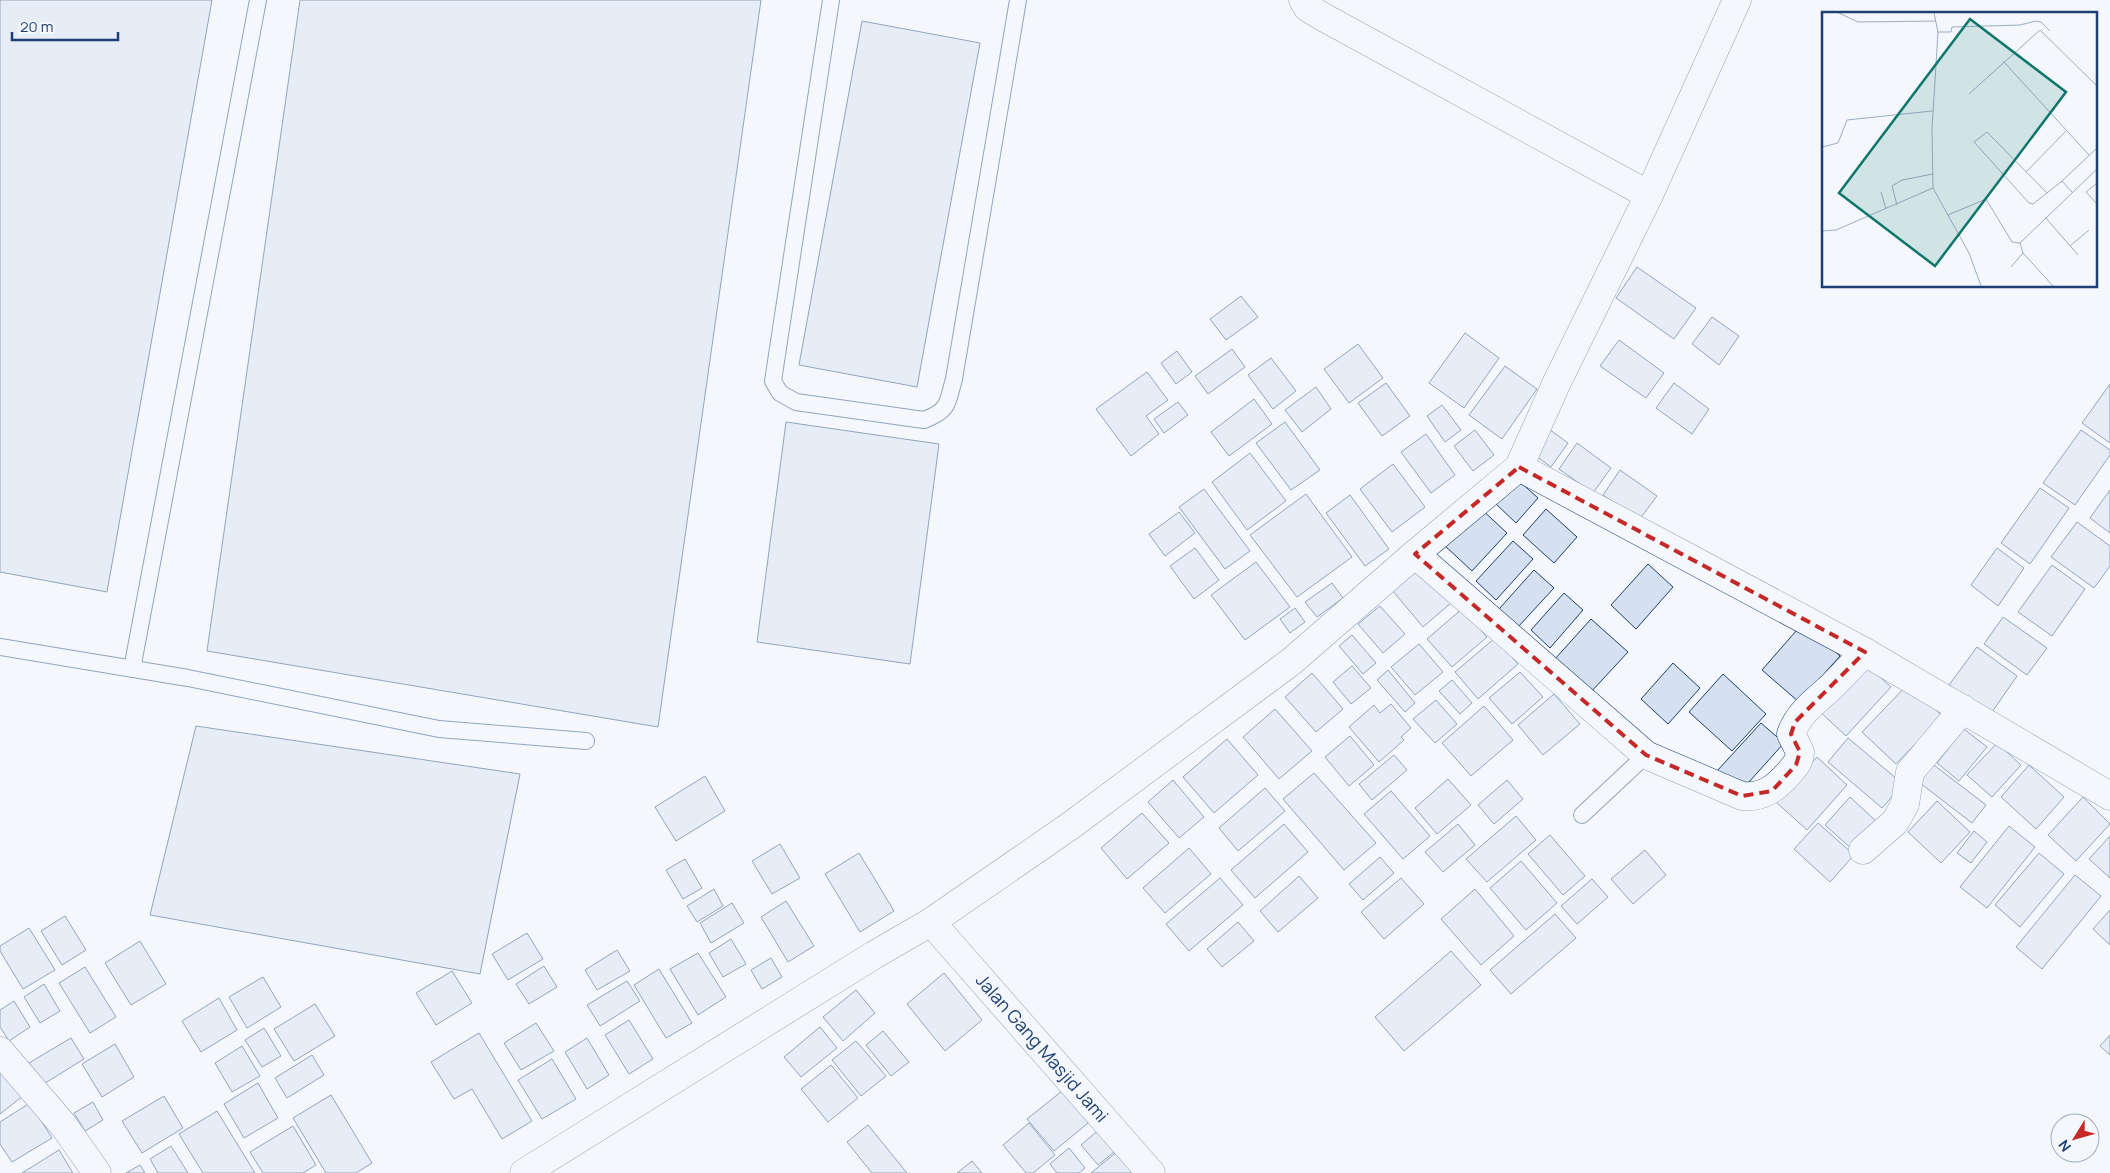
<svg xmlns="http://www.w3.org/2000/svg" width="2110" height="1173" font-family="Manrope,sans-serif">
<rect width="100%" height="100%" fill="#f4f7fb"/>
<g fill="#d5e0f0" stroke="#1d3f73">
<polygon points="0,0 212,0 107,592 0,572"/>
<polygon points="300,0 761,0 658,727 207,651"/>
<polygon points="862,21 980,43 917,387 799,365"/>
<polygon points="1637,267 1696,308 1674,339 1616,298"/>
<polygon points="1241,296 1258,317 1226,340 1210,319"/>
<polygon points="1712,317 1739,336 1719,365 1692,344"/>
<polygon points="1465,333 1499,358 1464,408 1429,383"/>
<polygon points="1619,340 1664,373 1646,398 1600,366"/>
<polygon points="1358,344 1383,378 1349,403 1324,369"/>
<polygon points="1232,349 1245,367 1208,394 1195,376"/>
<polygon points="1177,351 1192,372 1176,384 1161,363"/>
<polygon points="1271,358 1296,391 1273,409 1248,375"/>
<polygon points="1505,366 1537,389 1502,439 1469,415"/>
<polygon points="1147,372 1168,400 1146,416 1159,434 1131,456 1096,409"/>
<polygon points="1386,383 1410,416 1382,436 1358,403"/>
<polygon points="1674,383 1709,409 1692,434 1656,408"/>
<polygon points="2110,384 2110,443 2082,423"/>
<polygon points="1316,387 1331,409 1302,432 1285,410"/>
<polygon points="1254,399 1272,424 1229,456 1211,432"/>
<polygon points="1178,402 1188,415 1164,433 1154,419"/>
<polygon points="1442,405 1461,430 1445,442 1427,416"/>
<polygon points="786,422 939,444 910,664 757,642"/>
<polygon points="1285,422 1320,470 1291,490 1256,443"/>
<polygon points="1549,429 1568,443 1551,467 1532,453"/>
<polygon points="1475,430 1494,455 1473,471 1454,446"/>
<polygon points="2081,430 2110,450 2110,455 2075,505 2043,483"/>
<polygon points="1426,434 1455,475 1431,493 1401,452"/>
<polygon points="1577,443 1611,468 1593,493 1559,469"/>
<polygon points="1250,453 1286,501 1247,530 1212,482"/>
<polygon points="1393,464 1425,507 1392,532 1360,489"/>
<polygon points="1620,470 1657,496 1639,520 1603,495"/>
<polygon points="1518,480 1538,498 1516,523 1496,504"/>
<polygon points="2040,488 2069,508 2030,564 2001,543"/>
<polygon points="1204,489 1250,551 1225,569 1179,507"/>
<polygon points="2110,490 2110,533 2090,518"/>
<polygon points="1306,494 1352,557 1297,597 1250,535"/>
<polygon points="1350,495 1389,549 1365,566 1326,513"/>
<polygon points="1479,507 1507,533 1472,571 1444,545"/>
<polygon points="1546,509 1577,537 1554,563 1523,535"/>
<polygon points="1179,512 1195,533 1165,556 1149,534"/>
<polygon points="2077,522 2110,546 2110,566 2094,588 2051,557"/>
<polygon points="1513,541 1533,559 1496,600 1476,581"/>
<polygon points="1195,548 1219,580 1194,599 1170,566"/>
<polygon points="1997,548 2024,568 1998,606 1971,585"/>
<polygon points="1256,562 1290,607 1245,640 1211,595"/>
<polygon points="1648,564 1673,587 1636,629 1611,605"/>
<polygon points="2052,565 2085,589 2052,636 2018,612"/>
<polygon points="1420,566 1451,603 1423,627 1392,590"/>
<polygon points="1534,570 1554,588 1518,627 1499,609"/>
<polygon points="1332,583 1343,598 1317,617 1305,602"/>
<polygon points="1564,593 1583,610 1550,648 1531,630"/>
<polygon points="1380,606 1405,634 1383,653 1358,624"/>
<polygon points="1295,608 1305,622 1290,633 1280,619"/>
<polygon points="1462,609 1487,637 1452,667 1427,639"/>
<polygon points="2003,617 2047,648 2027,675 1984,644"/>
<polygon points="1591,619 1628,652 1590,693 1554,660"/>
<polygon points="1803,623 1840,656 1799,702 1762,670"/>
<polygon points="1352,635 1376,663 1363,674 1339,646"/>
<polygon points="1495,638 1518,664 1478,699 1455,672"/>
<polygon points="1419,644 1443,672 1415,695 1391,667"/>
<polygon points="1977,647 2017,676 1990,715 1949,685"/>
<polygon points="1861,660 1891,687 1846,736 1816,708"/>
<polygon points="1673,663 1700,688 1668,724 1641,699"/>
<polygon points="1352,666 1371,688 1351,704 1333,682"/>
<polygon points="1388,670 1415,703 1405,712 1377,680"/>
<polygon points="1520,672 1543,697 1512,724 1489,698"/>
<polygon points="1312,673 1343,709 1316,732 1285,697"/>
<polygon points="1723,674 1766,714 1732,751 1689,712"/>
<polygon points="1452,680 1472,703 1460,714 1439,691"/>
<polygon points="1909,683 1942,716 1896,764 1862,732"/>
<polygon points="1554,694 1580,724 1543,755 1518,725"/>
<polygon points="1436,700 1457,724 1435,743 1413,719"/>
<polygon points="1391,704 1411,728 1401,737 1404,740 1379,762 1349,727 1374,705 1380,713"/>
<polygon points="1484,706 1513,740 1471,776 1442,743"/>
<polygon points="1275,709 1312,751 1279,779 1243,737"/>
<polygon points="1761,723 1784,743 1740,792 1717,771"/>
<polygon points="196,726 520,774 480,974 150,915"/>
<polygon points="1964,729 1987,747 1959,781 1937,763"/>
<polygon points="1350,736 1374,765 1349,786 1325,757"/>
<polygon points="1848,738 1903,784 1882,808 1828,762"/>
<polygon points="1227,739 1258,775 1214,813 1183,777"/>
<polygon points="1997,743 2021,765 1992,797 1967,775"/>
<polygon points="1394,755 1407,770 1372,800 1359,784"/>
<polygon points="1817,757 1847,785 1807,830 1776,802"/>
<polygon points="1926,759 1986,805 1972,823 1912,777"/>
<polygon points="2029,765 2064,797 2036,829 2001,797"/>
<polygon points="1314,773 1376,843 1344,870 1283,799"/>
<polygon points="705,776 725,811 676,841 655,807"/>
<polygon points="1448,779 1471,805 1437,834 1415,808"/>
<polygon points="1173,780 1204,817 1179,838 1148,802"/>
<polygon points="1507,780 1523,799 1494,824 1478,805"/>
<polygon points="1265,788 1285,811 1238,851 1219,828"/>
<polygon points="1391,791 1430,836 1403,859 1364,814"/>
<polygon points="1850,797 1878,823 1853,850 1825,825"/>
<polygon points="2083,797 2110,824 2076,861 2048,835"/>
<polygon points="1937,801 1970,832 1941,863 1908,832"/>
<polygon points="1142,813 1169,843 1127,879 1101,848"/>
<polygon points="1516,816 1536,840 1487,882 1466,859"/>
<polygon points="1818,823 1854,855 1830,882 1794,849"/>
<polygon points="1284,824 1308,852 1255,898 1231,870"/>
<polygon points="1458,824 1475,845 1443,872 1425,852"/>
<polygon points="2009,826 2035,847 1987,908 1960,887"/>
<polygon points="1974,831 1987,842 1971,863 1957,853"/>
<polygon points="1550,835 1585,876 1563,895 1528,854"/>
<polygon points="2110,836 2110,878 2089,859"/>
<polygon points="780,844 800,878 772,894 752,861"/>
<polygon points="1189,848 1211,874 1165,913 1143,888"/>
<polygon points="1645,850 1666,875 1633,904 1611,879"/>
<polygon points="859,853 894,911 860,932 825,874"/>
<polygon points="2039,853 2064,874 2020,927 1995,905"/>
<polygon points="1380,857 1394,873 1363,900 1349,884"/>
<polygon points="685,859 702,888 683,899 666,870"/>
<polygon points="1521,861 1557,903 1526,930 1490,888"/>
<polygon points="2075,875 2101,896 2042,969 2016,947"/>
<polygon points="1299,876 1318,898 1278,932 1260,911"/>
<polygon points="1220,878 1243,905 1189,951 1166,924"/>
<polygon points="1401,878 1424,904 1384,939 1361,912"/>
<polygon points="1592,879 1608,897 1577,924 1561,906"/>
<polygon points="714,889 723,906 697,922 687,906"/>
<polygon points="1475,889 1514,936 1481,965 1441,919"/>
<polygon points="786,901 814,946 788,962 761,917"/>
<polygon points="732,903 744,923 711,943 700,923"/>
<polygon points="2110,910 2110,945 2093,929"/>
<polygon points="1555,914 1576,938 1511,994 1490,970"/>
<polygon points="65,916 86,950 62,965 41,931"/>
<polygon points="1238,922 1254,941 1222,967 1207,949"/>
<polygon points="29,928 55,970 23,989 0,951 0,946"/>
<polygon points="527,933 543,959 508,980 492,954"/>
<polygon points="731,939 746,964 723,977 709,953"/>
<polygon points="140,941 166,984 131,1005 105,963"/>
<polygon points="617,950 630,971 597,990 585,970"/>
<polygon points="1451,951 1481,985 1404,1051 1375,1017"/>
<polygon points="698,953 726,997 698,1015 670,969"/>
<polygon points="771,958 782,977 762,989 751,970"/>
<polygon points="544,966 557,987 529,1004 516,984"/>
<polygon points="85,967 116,1017 90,1033 59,983"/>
<polygon points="659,969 692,1023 666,1038 634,985"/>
<polygon points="452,971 472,1003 436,1025 416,993"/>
<polygon points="944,973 982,1020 945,1051 907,1004"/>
<polygon points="263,977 281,1007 247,1028 229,997"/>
<polygon points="627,981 640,1001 600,1026 587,1005"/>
<polygon points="44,984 60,1011 40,1023 24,997"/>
<polygon points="856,990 875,1013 843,1041 823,1017"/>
<polygon points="219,998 237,1030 201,1052 182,1021"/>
<polygon points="14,1001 30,1027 9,1041 0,1027 0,1010"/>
<polygon points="315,1004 335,1036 294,1061 274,1029"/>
<polygon points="629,1020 653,1059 629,1074 605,1035"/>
<polygon points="536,1023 554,1051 521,1070 504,1043"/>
<polygon points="820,1027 837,1048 801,1077 784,1057"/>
<polygon points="264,1028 281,1056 262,1067 245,1040"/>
<polygon points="883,1031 909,1062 891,1076 866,1045"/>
<polygon points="479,1033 532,1121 502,1139 472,1089 454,1099 431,1062"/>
<polygon points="2110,1035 2110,1055 2100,1046"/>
<polygon points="71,1038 84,1059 42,1085 29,1063"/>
<polygon points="587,1038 609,1075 587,1089 565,1052"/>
<polygon points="856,1041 886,1076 861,1096 832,1060"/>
<polygon points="115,1044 134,1077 102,1097 82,1064"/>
<polygon points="242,1046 260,1076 232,1092 215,1063"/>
<polygon points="312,1055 324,1075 287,1098 275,1078"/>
<polygon points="552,1059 576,1099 542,1119 518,1080"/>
<polygon points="831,1065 858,1098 828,1122 801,1089"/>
<polygon points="0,1070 23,1096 0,1114"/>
<polygon points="258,1083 278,1118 244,1138 224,1104"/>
<polygon points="1067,1087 1093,1119 1054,1151 1027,1119"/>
<polygon points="331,1095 372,1163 356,1173 326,1173 293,1118"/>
<polygon points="164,1096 183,1128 142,1153 122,1121"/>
<polygon points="93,1102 103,1120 85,1131 74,1113"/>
<polygon points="30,1103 52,1138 12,1162 0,1144 0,1122"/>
<polygon points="217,1111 255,1173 203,1173 179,1134"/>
<polygon points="1029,1123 1055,1155 1033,1173 1026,1173 1003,1145"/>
<polygon points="868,1125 907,1173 872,1173 847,1142"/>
<polygon points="293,1126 316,1165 303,1173 263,1173 250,1152"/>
<polygon points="1102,1127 1119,1148 1098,1165 1081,1145"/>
<polygon points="171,1146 188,1173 158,1173 150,1159"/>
<polygon points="1124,1146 1141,1166 1132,1173 1091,1173"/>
<polygon points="1069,1148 1085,1168 1079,1173 1057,1173 1050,1164"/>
<polygon points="59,1150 73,1173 22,1173"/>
<polygon points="972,1161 982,1173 957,1173"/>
<polygon points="140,1165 145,1173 126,1173"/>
</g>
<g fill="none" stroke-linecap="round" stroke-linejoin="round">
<g stroke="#1d3f73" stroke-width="18">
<g id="lane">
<path d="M 831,0 L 773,381 L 780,393 L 796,402 L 924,420 C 950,410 947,403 954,379 L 1018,0"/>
<polyline points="0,647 188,678 439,729 586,741"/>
<polyline points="132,669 258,0"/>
<polyline points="1582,815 1646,755"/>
</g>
</g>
<g stroke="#1d3f73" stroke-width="29">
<g id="street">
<polyline points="1303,0 1308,8 1325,18 1649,195"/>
<polyline points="1519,467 1865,652 2110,796"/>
<path d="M 1415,554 L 1646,755 L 1742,796 C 1763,798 1776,788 1789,773 C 1795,766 1800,761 1800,752 L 1791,734 C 1799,712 1816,701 1832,686 C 1843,675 1854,663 1865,652"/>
<polyline points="1863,850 1895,822 1899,815 1905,804 1910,772 1963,709"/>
<path id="s1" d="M 931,922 L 1151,1173"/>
<polyline points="0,1051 64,1126 97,1173"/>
<polyline points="524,1173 874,955 931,922 1070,826 1292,661 1415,554 1519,467 1557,382 1649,195 1737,0"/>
</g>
</g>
<use href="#lane" stroke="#f4f7fb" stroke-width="16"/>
<use href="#street" stroke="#f4f7fb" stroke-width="28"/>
</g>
<path d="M0 0H2110V1173H0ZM 1519,467 L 1865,652 L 1795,722 L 1791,734 L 1800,752 L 1796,765 L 1772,791 L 1742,796 L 1646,755 L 1415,554 Z" fill="#f4f7fb" fill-opacity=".55" fill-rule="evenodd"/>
<path fill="none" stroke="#c62828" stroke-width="4" stroke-dasharray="10 6" stroke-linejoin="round" d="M 1519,467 L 1865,652 L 1795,722 L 1791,734 L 1800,752 L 1796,765 L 1772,791 L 1742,796 L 1646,755 L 1415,554 Z"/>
<g text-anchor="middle" stroke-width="4" stroke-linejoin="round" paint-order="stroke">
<g font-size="18" fill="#1d3f73" stroke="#f4f7fb">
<text dy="6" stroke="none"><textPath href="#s1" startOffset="168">Jalan Gang Masjid Jami</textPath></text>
</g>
</g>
<g transform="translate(1822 12)">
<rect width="275" height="275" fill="#f4f7fb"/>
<path fill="none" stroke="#9eadc5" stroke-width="1" d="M 17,1 L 36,10 L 114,9M 112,1 L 116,20 L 110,117 L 111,176 L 147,241 L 159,274M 116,20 L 129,20 L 130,15 L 198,13 L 214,9 L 219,10 L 228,19M 181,49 L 267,143M 147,82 L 218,18 L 275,74M 0,135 L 16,131 L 25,108 L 110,99M 204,160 L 244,119M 275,171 L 264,180 L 275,192M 59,180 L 64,197M 250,180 L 240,169 L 275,136M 225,181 L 211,192 L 207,191 L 152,130 L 165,120 L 225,181 L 240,169M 75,193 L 70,174 L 80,168 L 111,162M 126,203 L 164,187 L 190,230 L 198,231M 223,205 L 256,243M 0,219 L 14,218 L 111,176M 248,234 L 267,218M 189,255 L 201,241M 231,274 L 201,241 L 198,231 L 275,157"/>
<path fill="#0f766e" fill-opacity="0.15" stroke="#0f766e" stroke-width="2.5" d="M 148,7 L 244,80 L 113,254 L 17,181 Z"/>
<rect width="275" height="275" fill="none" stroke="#1d3f73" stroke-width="2.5"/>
</g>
<g transform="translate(2075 1138) rotate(233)"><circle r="24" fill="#f4f7fb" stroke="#9eadc5"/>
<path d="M0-4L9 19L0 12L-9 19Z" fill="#c62828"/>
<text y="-8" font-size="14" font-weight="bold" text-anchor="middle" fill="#1d3f73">N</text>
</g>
<path d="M12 32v8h106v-8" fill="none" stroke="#1d3f73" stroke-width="2.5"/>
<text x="20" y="32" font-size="15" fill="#1d3f73" stroke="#f4f7fb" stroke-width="4" paint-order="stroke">20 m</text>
</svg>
